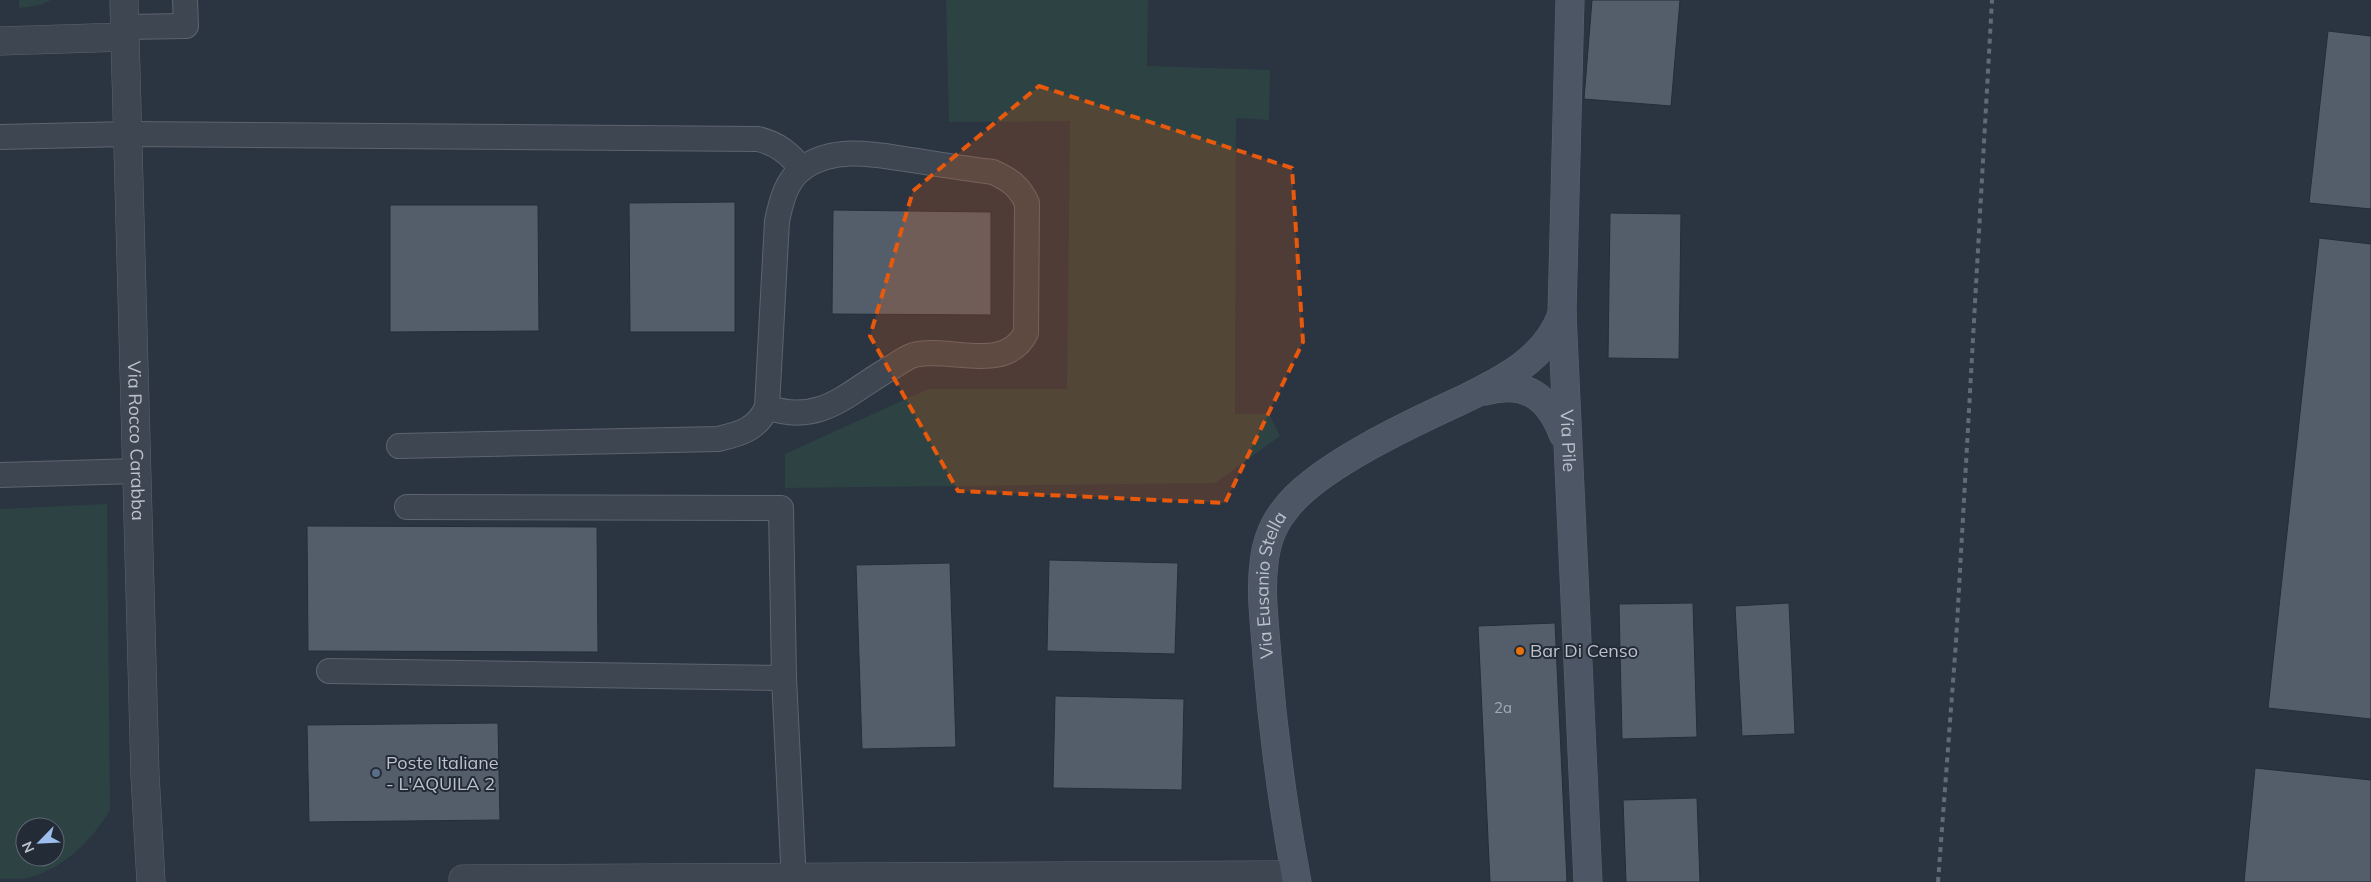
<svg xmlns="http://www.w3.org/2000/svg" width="2371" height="882" font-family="Mulish,sans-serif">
<rect width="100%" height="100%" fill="#2b3541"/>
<g fill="#2d4243" fill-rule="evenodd">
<polygon points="19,0 51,0 41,5 19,8"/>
<polygon points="946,0 1148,0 1147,66 1270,70 1269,120 1236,118 1235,414 1269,414 1280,436 1215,483 785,488 785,454 928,389 1067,389 1070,121 949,122"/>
<path d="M 107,504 L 110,810 C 93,839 65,867 31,877 C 22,880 10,878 0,879 L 0,509 ZM 25,827 L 55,827 L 55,857 L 25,857 Z"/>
</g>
<g fill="#545e6b" stroke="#252d38">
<polygon points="1592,0 1680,0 1671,106 1584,99"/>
<polygon points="2328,31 2371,36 2371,209 2309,203"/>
<polygon points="735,202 735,332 630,332 629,203"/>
<polygon points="390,205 538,205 539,331 390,332"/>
<polygon points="833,210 991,212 991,315 832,314"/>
<polygon points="1610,213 1681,214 1679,359 1608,358"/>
<polygon points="2319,238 2371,244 2371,719 2268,708"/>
<polygon points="307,526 597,527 598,652 308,651"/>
<polygon points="1049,560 1178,563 1175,654 1047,651"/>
<polygon points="950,563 956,747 862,749 856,565"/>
<polygon points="1693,603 1697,737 1622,739 1619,604"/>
<polygon points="1789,603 1795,734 1742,736 1735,606"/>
<polygon points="1555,623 1567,882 1490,882 1478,626"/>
<polygon points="1055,696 1184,699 1182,790 1053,788"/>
<polygon points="498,723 500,820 309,822 307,725"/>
<polygon points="2255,768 2371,780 2371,882 2244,882"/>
<polygon points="1697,798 1700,882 1626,882 1623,800"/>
</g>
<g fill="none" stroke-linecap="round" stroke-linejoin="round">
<g stroke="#5d646e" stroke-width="26">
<g id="lane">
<polyline points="124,27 186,26 185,0"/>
<path d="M 0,137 L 127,134 L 758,139 C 778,144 789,153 802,169"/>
<path d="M 399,446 L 718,439 C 740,434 758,429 767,407 L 777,221 C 781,202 786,180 803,168 C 837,144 881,156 918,161 C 943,165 968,169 993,172 C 1010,180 1019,186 1027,203 L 1026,333 C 1005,374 950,346 914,355 C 907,357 900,362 894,366 C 850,390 822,427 767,407"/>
<polyline points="0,475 137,471"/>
<polyline points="407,507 781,508 784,678"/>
<polyline points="329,671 784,678 794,882"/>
</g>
</g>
<g stroke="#5d646e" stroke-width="29">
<g id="street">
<path id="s1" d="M 124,0 L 145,775 L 151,882"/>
<polyline points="0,41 125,37"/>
<polyline points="463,879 1295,875"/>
</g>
</g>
<g stroke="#5d646e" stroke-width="29">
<g id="secondary">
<path id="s2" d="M 1570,0 L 1562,313 L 1588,882"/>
<path d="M 1485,391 C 1526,380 1549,397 1563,434"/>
<path id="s3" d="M 1297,882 C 1283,808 1273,732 1267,657 C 1265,626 1260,594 1264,563 C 1266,544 1272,526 1284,511 C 1314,468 1414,422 1462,400 C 1503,380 1546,359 1562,314"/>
</g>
</g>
<use href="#lane" stroke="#3e4651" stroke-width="24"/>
<use href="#street" stroke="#3e4651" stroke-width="28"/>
<use href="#secondary" stroke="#4d5664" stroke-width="28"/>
<polyline stroke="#616b77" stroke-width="4" stroke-dasharray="5 5" stroke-linecap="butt" points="1938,882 1956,642 1992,0"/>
</g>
<path fill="#e8590c" fill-opacity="0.2" stroke="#e8590c" stroke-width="4" stroke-dasharray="10 6" stroke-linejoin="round" d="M 1039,86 L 1292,168 L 1303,342 L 1225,503 L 958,491 L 870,336 L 913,191 Z"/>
<circle fill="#e8710a" stroke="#232b37" stroke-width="2" cx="1520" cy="651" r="5"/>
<circle fill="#5c6f8a" stroke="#232b37" stroke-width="2" cx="376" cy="773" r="5"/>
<g text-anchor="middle" stroke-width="4" stroke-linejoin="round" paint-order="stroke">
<g font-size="15" fill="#a2a9b3">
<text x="1503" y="713">2a</text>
</g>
<g font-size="18" fill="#bcc2cb" stroke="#232b37">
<text dy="6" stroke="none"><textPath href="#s1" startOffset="441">Via Rocco Carabba</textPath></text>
<text dy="6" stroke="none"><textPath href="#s2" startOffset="441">Via Pile</textPath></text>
<text dy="6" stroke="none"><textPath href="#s3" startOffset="300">Via Eusanio Stella</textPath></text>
</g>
<g font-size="18" fill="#bcc2cb" stroke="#232b37" text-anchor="start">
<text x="1530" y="657">Bar Di Censo</text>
<text x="386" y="769">Poste Italiane<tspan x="386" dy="21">- L'AQUILA 2</tspan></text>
</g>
</g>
<g transform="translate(40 842) rotate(246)"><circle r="24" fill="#232b37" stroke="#606772"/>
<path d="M0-4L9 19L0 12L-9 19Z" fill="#9ebeee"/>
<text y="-8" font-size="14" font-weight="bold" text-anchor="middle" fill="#bcc2cb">N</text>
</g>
</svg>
